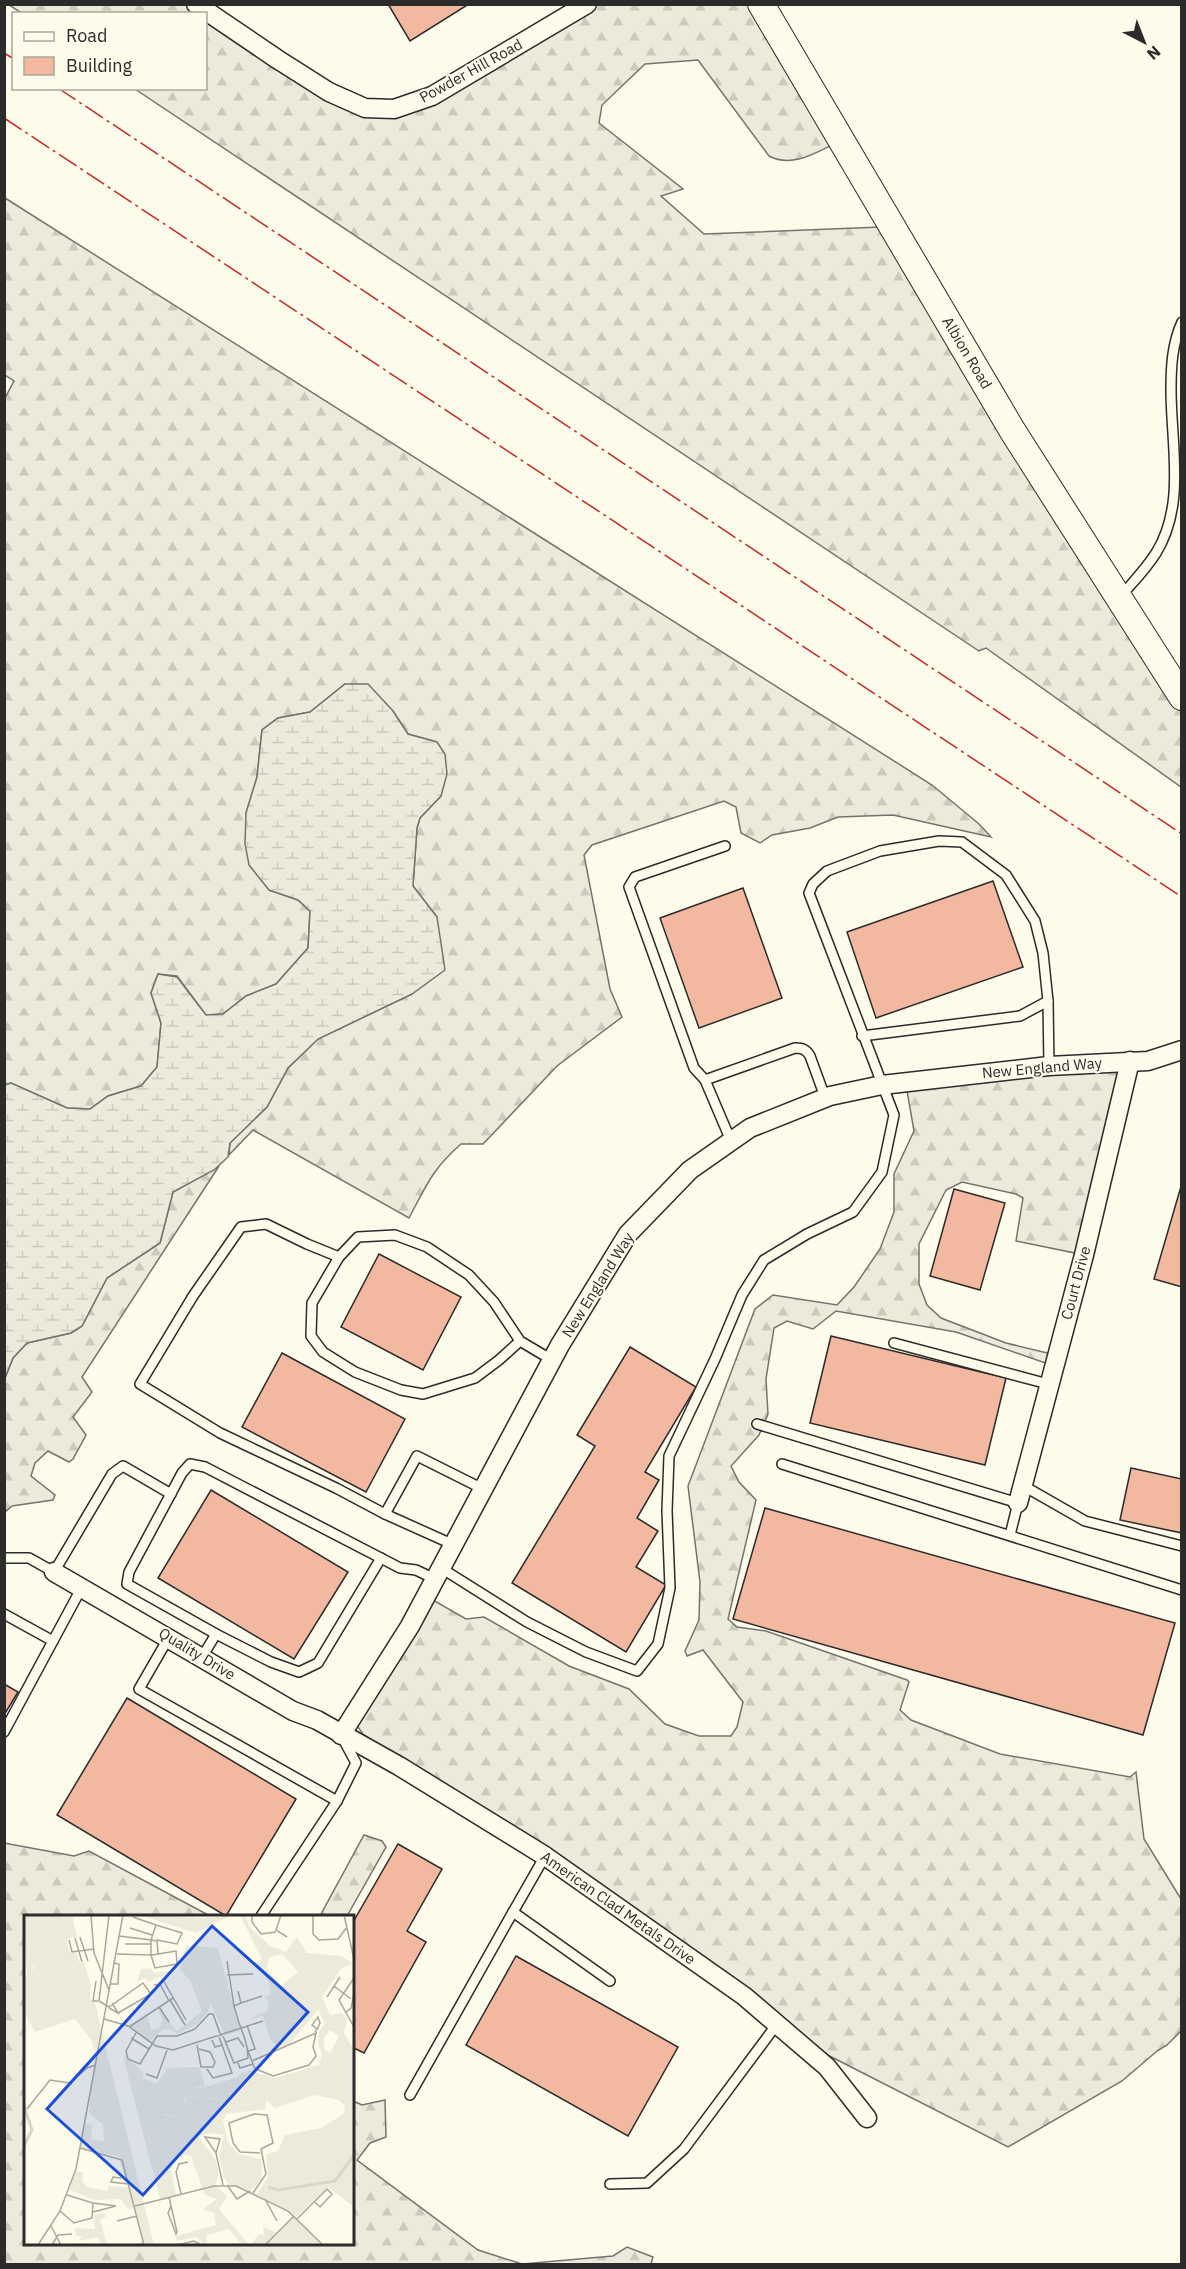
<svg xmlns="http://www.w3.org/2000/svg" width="1186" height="2269" font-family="'IBM Plex Sans',sans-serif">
<defs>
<pattern id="forest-firs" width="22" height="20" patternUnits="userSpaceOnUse" patternTransform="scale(1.5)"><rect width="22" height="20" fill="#ecebdb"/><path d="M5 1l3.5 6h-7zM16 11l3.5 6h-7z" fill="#cbcabc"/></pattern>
<pattern id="wetland-marsh" width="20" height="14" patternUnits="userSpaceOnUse" patternTransform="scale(1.5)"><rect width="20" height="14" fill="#ecebdb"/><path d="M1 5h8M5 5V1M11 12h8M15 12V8" fill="none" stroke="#cbcabc"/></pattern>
</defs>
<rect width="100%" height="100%" fill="#fdfbea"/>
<g fill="url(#forest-firs)" stroke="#74746e" stroke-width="1.5">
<path d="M 9,5 L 196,5 L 337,95 L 403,109 L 592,5 L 762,5 L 836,143 C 815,153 792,168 769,156 L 698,60 L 645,64 L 602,105 L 599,123 L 683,189 L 661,196 L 704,234 L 881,227 L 1181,678 L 1181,787 L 986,648 L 979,651 L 135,89 L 206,88 L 206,14 L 23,14 Z"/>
<path d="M 5,198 L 932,785 L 979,824 L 991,837 L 893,815 L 838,817 L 810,828 L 772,835 L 760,843 L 741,833 L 736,807 L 724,801 L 592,845 L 584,855 L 610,989 L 622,1017 L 557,1066 L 483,1144 L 461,1144 C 433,1168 426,1186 409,1218 L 253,1130 L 229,1155 L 230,1143 L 267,1107 L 288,1068 L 318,1039 L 412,994 L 437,917 L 413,886 L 417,828 L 420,818 L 441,796 L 437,742 L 408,734 L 393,711 L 345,684 L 310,712 L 278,718 L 262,730 L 257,777 L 246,813 L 269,890 L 298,900 L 310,911 L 308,948 L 276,984 L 246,996 L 223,1014 L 206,1015 L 177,976 L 158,974 L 151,993 L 161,1023 L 157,1067 L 141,1086 L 108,1096 L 90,1109 L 67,1108 L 11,1083 L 5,1085 L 4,400 L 14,381 L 5,375 Z"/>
<polygon points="1129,1063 1080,1254 1016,1241 1023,1198 1016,1194 962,1182 946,1190 919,1244 919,1284 927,1305 941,1318 1006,1343 1056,1355 1054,1366 956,1332 836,1311 813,1329 787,1321 774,1328 766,1379 768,1414 759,1435 731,1466 739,1482 756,1500 728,1619 737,1627 766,1631 907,1680 909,1682 900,1710 911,1720 1000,1754 1130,1777 1136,1772 1144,1839 1181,1899 1181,2031 1167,2045 1157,2051 1122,2081 1008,2147 806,2044 742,1992 363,1734 352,1719 426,1596 466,1619 484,1617 569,1666 629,1689 665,1724 699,1736 731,1736 737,1727 743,1702 703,1650 687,1656 685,1651 699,1620 700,1582 688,1486 755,1309 773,1295 837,1305 854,1287 880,1249 894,1212 894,1174 914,1131 905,1079"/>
<polygon points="219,1166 82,1377 92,1392 73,1417 86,1435 73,1459 69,1462 48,1451 35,1463 31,1476 55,1495 53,1500 12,1506 5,1512 5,1378 13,1358 27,1343 71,1333 82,1326 107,1278 160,1243 173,1192"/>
<polygon points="364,1835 382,1841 386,1847 347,1916 320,1916"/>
<polygon points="4,1843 74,1856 89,1851 210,1916 26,1916 26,2244 352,2244 353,2101 362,2105 385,2100 386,2137 370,2143 357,2160 478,2250 522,2264 613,2256 627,2247 653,2257 651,2264 5,2264"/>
</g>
<polygon fill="url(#wetland-marsh)" stroke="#74746e" stroke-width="1.5" points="345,684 368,684 393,711 408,734 437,742 445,754 447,774 441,796 420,818 417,828 413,886 437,917 445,970 412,994 318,1039 288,1068 267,1107 230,1143 228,1157 214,1170 173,1192 160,1243 107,1278 82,1326 71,1333 27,1343 13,1358 5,1378 5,1085 11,1083 67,1108 90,1109 108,1096 141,1086 157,1067 161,1023 151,993 158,974 177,977 206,1015 223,1014 246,996 276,984 308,948 310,911 298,900 269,890 249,865 245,844 246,813 257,777 262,730 278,718 310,712"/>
<g fill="#f2b8a0" stroke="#2b2b2b" stroke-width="1.5">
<polygon points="388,4 469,4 410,41"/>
<polygon points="993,881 1023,967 876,1018 847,932"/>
<polygon points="743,888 782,998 699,1028 660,918"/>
<polygon points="1182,1183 1182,1287 1154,1279"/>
<polygon points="954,1189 1005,1203 980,1290 930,1276"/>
<polygon points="379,1254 461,1297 423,1370 341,1327"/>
<polygon points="831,1336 1006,1378 985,1465 810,1423"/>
<polygon points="630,1347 696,1387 645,1472 659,1480 637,1518 658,1531 636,1567 666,1585 626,1652 512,1583 595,1446 577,1435"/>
<polygon points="282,1353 405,1419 366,1492 242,1427"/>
<polygon points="1131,1468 1182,1479 1182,1533 1120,1520"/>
<polygon points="211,1490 348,1572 294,1659 158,1578"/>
<polygon points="765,1508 1175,1623 1143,1735 733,1619"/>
<polygon points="4,1684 18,1692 4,1715"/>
<polygon points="127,1698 296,1799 226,1916 57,1815"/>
<polygon points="398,1844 442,1869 407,1931 426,1942 364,2053 352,2047 352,1924"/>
<polygon points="516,1956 678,2047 628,2136 466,2045"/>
</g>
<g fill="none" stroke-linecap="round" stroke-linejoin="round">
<g stroke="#2b2b2b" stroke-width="12">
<g id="lane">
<path d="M 1121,596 C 1133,582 1146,569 1156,553 C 1186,505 1171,444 1171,390 C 1171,367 1172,344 1182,322"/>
<polyline points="725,846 635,877 629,887 694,1068 705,1080 731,1141"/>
<polyline points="862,1036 1020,1016 1048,1001"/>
<path d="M 705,1080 L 795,1048 C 802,1048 806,1049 810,1056 L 825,1097"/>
<polyline points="339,1257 307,1244 266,1224 241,1227 193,1296 140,1384 220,1433 336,1488 385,1514"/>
<polyline points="520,1341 499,1360 475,1378 423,1394 401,1390 355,1372 323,1352 311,1336 312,1303 339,1257 358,1237 395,1235 427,1247 469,1275 494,1302 520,1341 552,1360"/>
<polyline points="894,1343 1048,1384"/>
<polyline points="757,1424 1018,1503 1010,1535"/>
<polyline points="782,1464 1182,1590"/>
<polyline points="1022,1485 1085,1521 1182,1546"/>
<polyline points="454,1545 385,1514 417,1456 483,1489"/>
<polyline points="4,1558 29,1558 54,1572 112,1474 123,1466 171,1494"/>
<polyline points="441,1568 527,1622 586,1652 637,1671 658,1644 670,1588 667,1511 669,1456 715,1359 742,1295 764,1260 807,1234 853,1212 882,1172 894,1115 809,893 813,884 827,871 880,851 939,841 962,842 1006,875 1035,921 1043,953 1048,1001 1049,1066"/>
<polyline points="4,1614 53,1641"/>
<polyline points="216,1634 271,1662 299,1672 318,1663 381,1558"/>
<polyline points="169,1637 139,1689 337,1801"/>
<polyline points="202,1657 216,1634 127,1584 129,1572 182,1473 190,1464 205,1467 400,1568 416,1570 435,1579"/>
<polyline points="4,1732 82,1587"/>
<polyline points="545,1856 513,1912 610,1981"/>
<polyline points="261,1916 337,1801 356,1763 342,1737"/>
<polyline points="410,2095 513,1912"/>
<polyline points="610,2184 647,2183 684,2149 777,2024"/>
</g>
</g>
<g stroke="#2b2b2b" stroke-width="21">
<g id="street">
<polyline points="196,4 277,59 329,92 365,108 394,109 432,96 587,4"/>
<polyline points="1018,1503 1084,1255 1130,1061"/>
<polyline points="54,1572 293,1711 317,1720 399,1766 545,1856 744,1996 827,2067 867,2118"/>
<polyline points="341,1735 410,1626 560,1345 628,1234 690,1170 750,1128 830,1096 882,1085 1049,1066 1148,1061 1182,1050"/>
</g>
</g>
<g stroke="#2b2b2b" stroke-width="28">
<polyline id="secondary" points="761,4 1012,430 1182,697"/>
</g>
<use href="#lane" stroke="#fdfbea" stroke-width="9"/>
<use href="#street" stroke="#fdfbea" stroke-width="18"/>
<use href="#secondary" stroke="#fdfbea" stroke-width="26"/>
<g stroke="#c62828" stroke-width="1.5" stroke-dasharray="21 4.5 3 4.5" stroke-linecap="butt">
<polyline points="4,53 14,59"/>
<polyline points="58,88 1182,834"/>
<polyline points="4,118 1182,897"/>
</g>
</g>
<g text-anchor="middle" stroke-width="4.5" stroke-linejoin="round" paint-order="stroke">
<g font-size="15" fill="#2b2b2b" stroke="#fdfbea">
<text transform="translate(471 71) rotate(-29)" y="5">Powder Hill Road</text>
<text transform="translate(967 353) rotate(59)" y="5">Albion Road</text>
<text transform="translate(1042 1068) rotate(-5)" y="5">New England Way</text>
<text transform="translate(1076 1283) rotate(-75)" y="5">Court Drive</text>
<text transform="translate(598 1285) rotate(-58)" y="5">New England Way</text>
<text transform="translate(197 1654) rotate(31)" y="5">Quality Drive</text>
<text transform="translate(618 1908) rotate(35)" y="5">American Clad Metals Drive</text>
</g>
</g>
<g transform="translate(24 1915)">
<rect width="330" height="330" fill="#fdfbea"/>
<path d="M 19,0 L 48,0 L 53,21 L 42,25 L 46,38 L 52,38 L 56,48 L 60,48 L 67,70 L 66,84 L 71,88 L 130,330 L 113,330 L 119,325 L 111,293 L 104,294 L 97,284 L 71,285 L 46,275 L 51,257 L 59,257 L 58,266 L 63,272 L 83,276 L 85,271 L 104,272 L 95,242 L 56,233 L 61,208 L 68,210 L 67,224 L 80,226 L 79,210 L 65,198 L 71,138 L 68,126 L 51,104 L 11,117 L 0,97 L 0,63 L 9,54 ZM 116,0 L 179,3 L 208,0 L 172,18 ZM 216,0 L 221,0 L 226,12 L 246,31 L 262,37 L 273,22 L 283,38 L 317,41 L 328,48 L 317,54 L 298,82 L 306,100 L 318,98 L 323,105 L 320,118 L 330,135 L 330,292 L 304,272 L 272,302 L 299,330 L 227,330 L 234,320 L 240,319 L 239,311 L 253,318 L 270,301 L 233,279 L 244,262 L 242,239 L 254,236 L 261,220 L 297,213 L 320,199 L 321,191 L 315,185 L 290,180 L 251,193 L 242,185 L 242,194 L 202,199 L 199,206 L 204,227 L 214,239 L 236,244 L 238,248 L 237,265 L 226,276 L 205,270 L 200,262 L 195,241 L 200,220 L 184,218 L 175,222 L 192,246 L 195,259 L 191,270 L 203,281 L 195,294 L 225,330 L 218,330 L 205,314 L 183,320 L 182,330 L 172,322 L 153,326 L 151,321 L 192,310 L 190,298 L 179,294 L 193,284 L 181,280 L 167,241 L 160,240 L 146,248 L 152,280 L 136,284 L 101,149 L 100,140 L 119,157 L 119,163 L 133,169 L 143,153 L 175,152 L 181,170 L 185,170 L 169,173 L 158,170 L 138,188 L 141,200 L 151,202 L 158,196 L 163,181 L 193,184 L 200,193 L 229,188 L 241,178 L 228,164 L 217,169 L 186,170 L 212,163 L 219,157 L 223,159 L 224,155 L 251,163 L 295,150 L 298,139 L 294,129 L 295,117 L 301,108 L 294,95 L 264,131 L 253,131 L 246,124 L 239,101 L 223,105 L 243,96 L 245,88 L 241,82 L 247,79 L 244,64 L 230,50 L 238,44 ZM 258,39 L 274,57 L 257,71 L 242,53 L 246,42 ZM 306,115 L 315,121 L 306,138 L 300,134 L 300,123 ZM 162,30 L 194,33 L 216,116 L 201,120 L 186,87 L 184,97 L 172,110 L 153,119 L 146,114 L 139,115 L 124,127 L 105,112 L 123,100 L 127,115 L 135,113 L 139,105 L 133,93 L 153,116 L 178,96 L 166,66 L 156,54 ZM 127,53 L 130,58 L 150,55 L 124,67 L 121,63 L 113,67 L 117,54 ZM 80,298 L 83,301 L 76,305 L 83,330 L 77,330 L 74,322 L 54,326 L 58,321 L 52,321 L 51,313 L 71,314 L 70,300 Z" fill="#ecebdb" fill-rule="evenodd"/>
<path d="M 0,0 L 19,0 L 20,6 L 15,21 L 18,31 L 3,64 ZM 228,164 L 233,164 L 241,178 L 230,188 L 200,193 L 192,184 L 184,182 L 177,190 L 176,183 L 168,180 L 160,184 L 162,192 L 151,202 L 139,198 L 138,187 L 150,178 L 154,169 L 173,173 L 209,167 L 217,169 Z" fill="#ecebdb"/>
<path fill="none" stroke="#d8d7c9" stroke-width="3" d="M 0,191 L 8,215 L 0,231M 244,272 L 254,275 L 311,266 L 330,240"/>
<path fill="none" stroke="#a9a89e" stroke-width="1.5" d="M 67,0 L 70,38 L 85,75M 85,0 L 75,86 L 85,92 L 119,68 L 127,79 L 94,98M 228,0 L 228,7 L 237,19 L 252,17M 257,0 L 252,15 L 263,22M 289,0 L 289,19 L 295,25 L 314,24 L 323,12M 320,0 L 330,44M 109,2 L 132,10 L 127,25 L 132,26M 132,10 L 158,18 L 153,29 L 133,25 L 134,39 L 127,40 L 131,53 L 153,49 L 152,36 L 134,39M 106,13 L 128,20M 56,22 L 64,46M 51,23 L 58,47M 45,25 L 48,37 L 70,34M 101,29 L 127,29M 93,39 L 127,40 L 127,25 L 95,21M 203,46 L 210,91 L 215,108 L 220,121 L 224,136 L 228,146 L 230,152 L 232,154 L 249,161 L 285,150 L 292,141 L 289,132 L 292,118 L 228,146M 203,60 L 229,59M 330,63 L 315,85 L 330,112M 139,65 L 162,105M 72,66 L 69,86 L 74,86M 86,69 L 94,69 L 95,49 L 90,48M 130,70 L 136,69 L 145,86M 310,71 L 327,84M 303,82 L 316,62M 146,85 L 161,110M 217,88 L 238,81M 210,91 L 217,88 L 214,76M 135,92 L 145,107M 85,93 L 94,98 L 88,88M 321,98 L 327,93 L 330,79M 80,104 L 104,111 L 132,131 L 149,135 L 239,106M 223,110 L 231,134 L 224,136M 105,112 L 149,83M 291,117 L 293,114 L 296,108 L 294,102 L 288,110 L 293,114M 112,118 L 102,136 L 104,144 L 116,149 L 133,121 L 153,121 L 171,114 L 185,99 L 189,99 L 197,121M 199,121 L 210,148 L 224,143 L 223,132M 107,123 L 125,134M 188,125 L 191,132 L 198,130 L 195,122M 202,127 L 214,123 L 220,132M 173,130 L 177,152 L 189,152 L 191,147 L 186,137 L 175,134M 214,148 L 216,153 L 229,149M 183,154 L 189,163 L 208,158 L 198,130M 122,159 L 133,163 L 143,135M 3,194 L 26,165 L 46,168 L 63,153 L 72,150M 56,233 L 98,245 L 120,330M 192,238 L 196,224 L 181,222 L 192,238 L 199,270M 97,263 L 89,262 L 87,267 L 105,269M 203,270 L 213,284 L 226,276M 229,278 L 242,259 L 237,234 L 249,228 L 243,200 L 230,199 L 205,208 L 209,228 L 216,237 L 236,238M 157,279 L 152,257 L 155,249 L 164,247M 145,282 L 153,317 L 152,319 L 144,298 L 147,291M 241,284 L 253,306M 69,288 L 92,291 L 69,297M 111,291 L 190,271 L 212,271 L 264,296 L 299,330M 36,296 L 50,308 L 68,303 L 69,288 L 43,280M 273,304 L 303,274 L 308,279 L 296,292 L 291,287M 93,306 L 113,301M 27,311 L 37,330M 14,330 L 36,296 L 52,254 L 99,0M 28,330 L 34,320 L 48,319M 153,330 L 170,326 L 177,330M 241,330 L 270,301"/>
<path fill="#1d4ed8" fill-opacity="0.15" stroke="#1d4ed8" stroke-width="3" d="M 188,11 L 284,97 L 119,280 L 23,194 Z"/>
<rect width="330" height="330" fill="none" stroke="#2b2b2b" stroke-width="3"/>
</g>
<rect width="1186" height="2269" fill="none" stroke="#2b2b2b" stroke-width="12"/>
<rect x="12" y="12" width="195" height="78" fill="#fdfbea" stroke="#a9a89e" stroke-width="1.5"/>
<rect x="24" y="32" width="30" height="9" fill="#fdfbea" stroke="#a9a89e" stroke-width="1.5"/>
<text x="66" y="42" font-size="18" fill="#2b2b2b">Road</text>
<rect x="24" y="57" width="30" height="18" fill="#f2b8a0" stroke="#a9a89e" stroke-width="1.5"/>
<text x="66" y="72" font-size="18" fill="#2b2b2b">Building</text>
<g transform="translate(1144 42) rotate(138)" stroke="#fdfbea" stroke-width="4.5" paint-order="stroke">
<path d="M0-4.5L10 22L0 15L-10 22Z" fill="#2b2b2b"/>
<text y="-9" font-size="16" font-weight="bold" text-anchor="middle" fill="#2b2b2b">N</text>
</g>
</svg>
